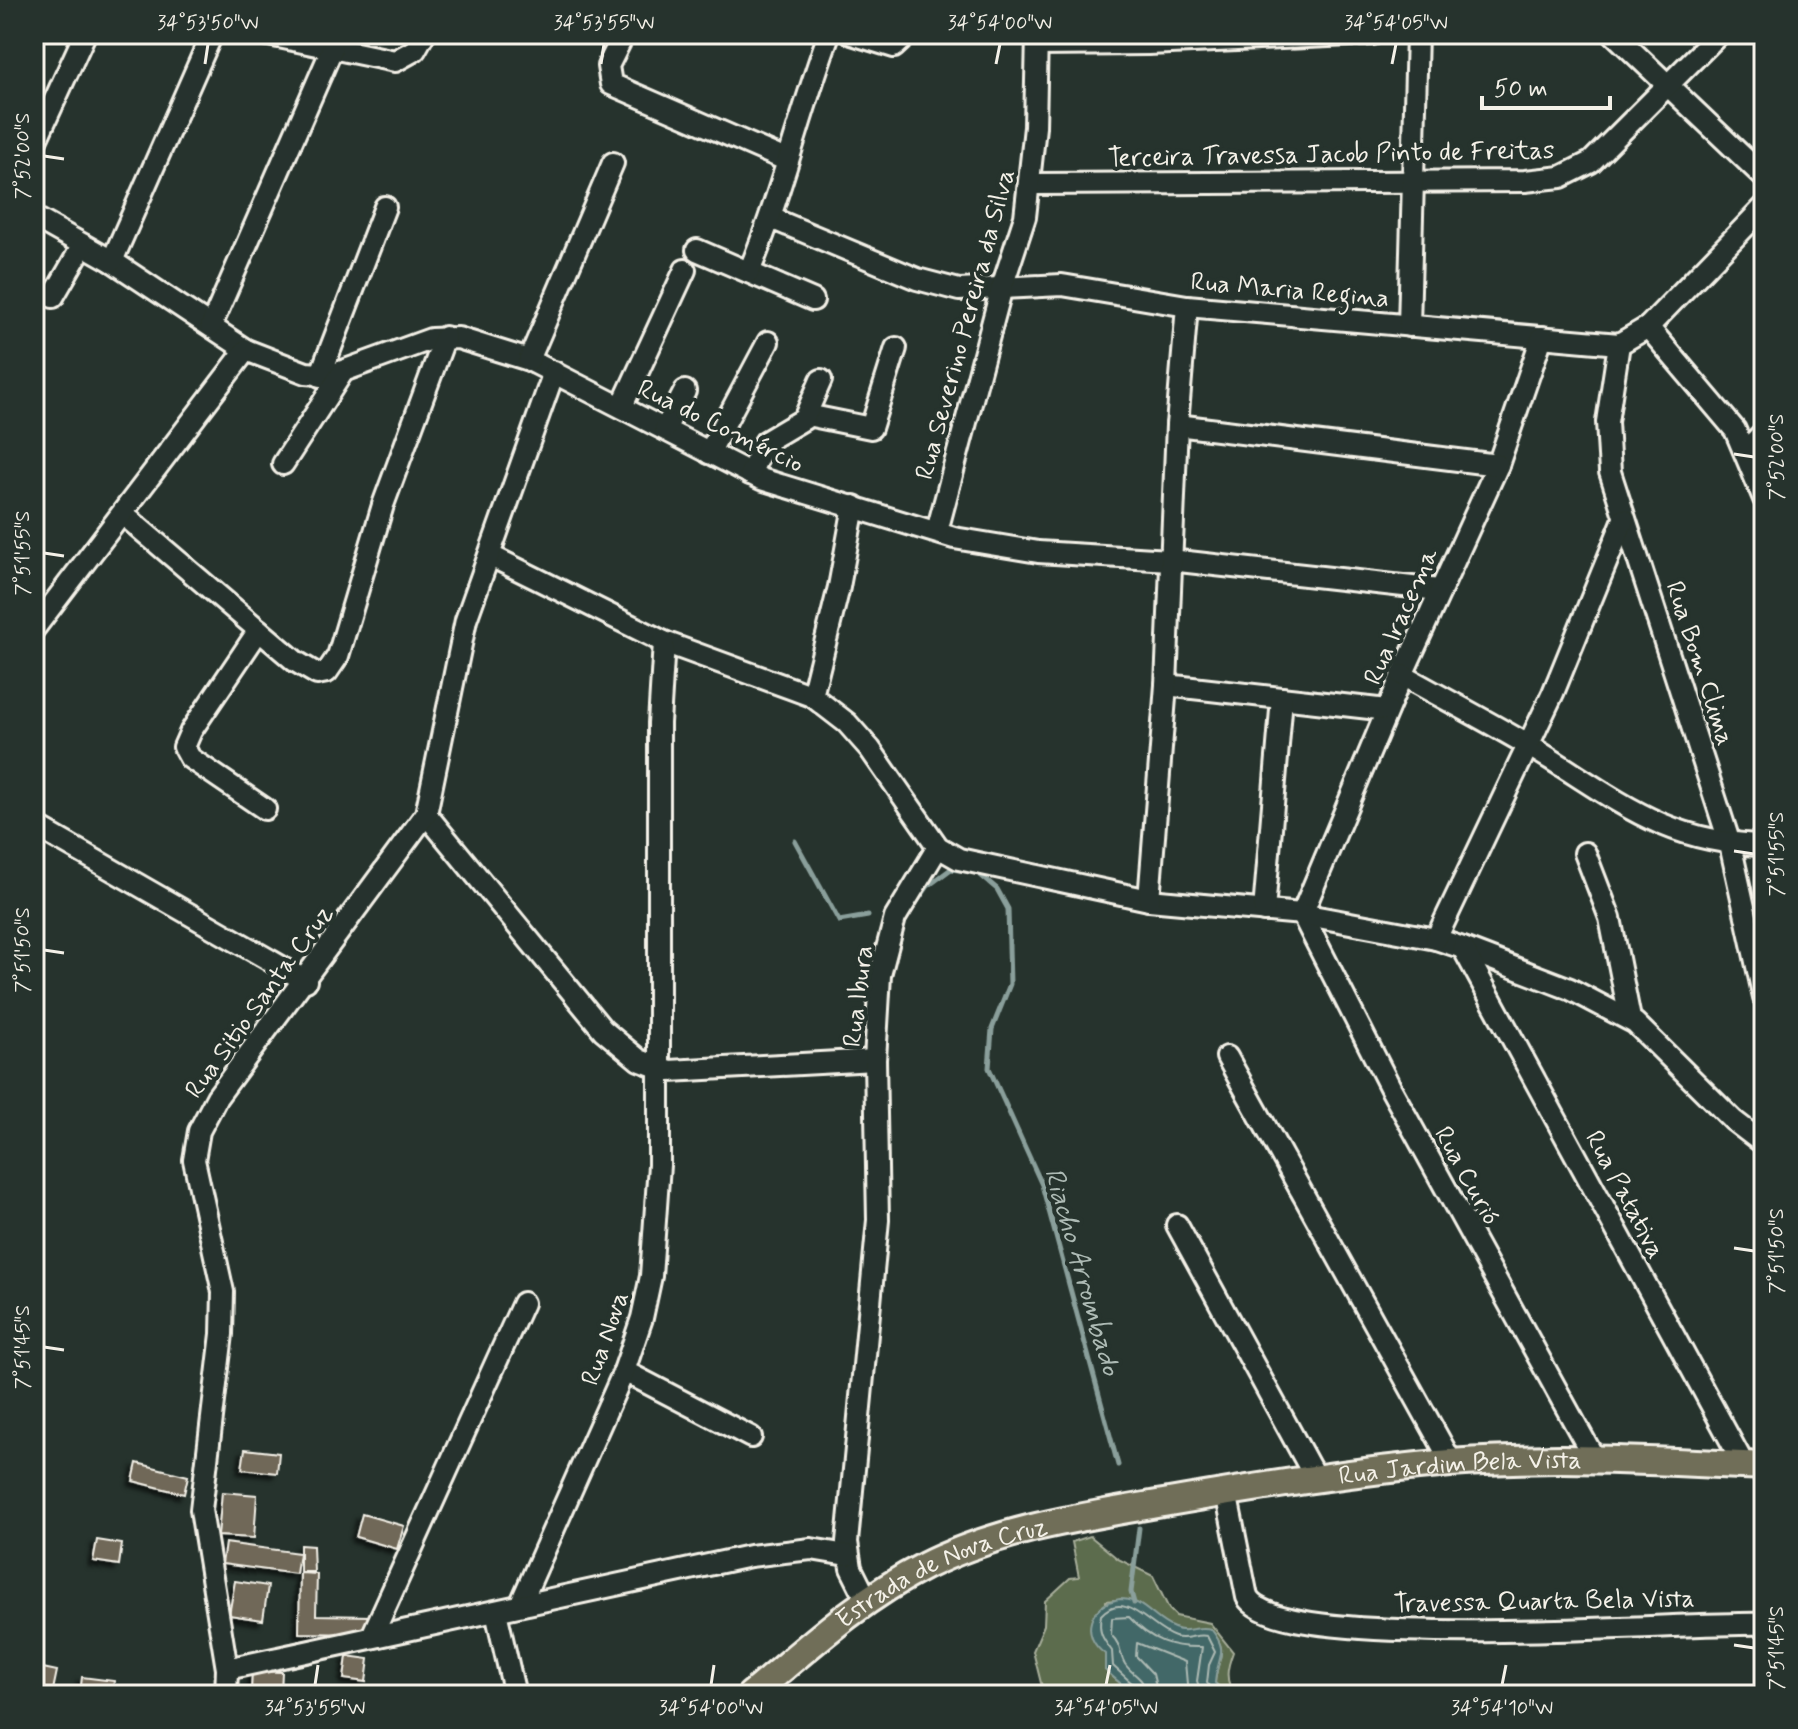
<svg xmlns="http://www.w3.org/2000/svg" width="1798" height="1729" font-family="Mynerve,sans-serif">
<defs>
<filter id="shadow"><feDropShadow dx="-4.5" dy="4.5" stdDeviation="2" flood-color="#0009"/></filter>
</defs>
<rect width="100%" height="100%" fill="#26332d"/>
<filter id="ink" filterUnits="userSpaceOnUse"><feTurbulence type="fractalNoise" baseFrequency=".0125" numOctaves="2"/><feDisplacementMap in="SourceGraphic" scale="16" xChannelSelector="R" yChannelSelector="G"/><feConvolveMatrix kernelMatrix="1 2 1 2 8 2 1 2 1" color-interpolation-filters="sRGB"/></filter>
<g filter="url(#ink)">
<path fill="#5c6c4e" stroke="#a8ae9b" stroke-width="2" d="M 1090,1536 L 1118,1559 L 1153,1576 L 1169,1609 L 1176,1616 L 1210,1623 L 1233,1652 C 1227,1668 1224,1680 1235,1695 L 1228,1695 L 1215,1683 C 1217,1656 1230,1653 1211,1629 C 1201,1630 1190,1632 1179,1630 C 1144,1621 1151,1594 1106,1601 L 1105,1670 L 1128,1690 L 1128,1695 L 1044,1695 L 1033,1651 L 1044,1625 L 1045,1601 L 1070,1578 L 1079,1577 L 1072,1542 Z"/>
<path fill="#436867" stroke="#8a9f9b" stroke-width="2" d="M 1120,1599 C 1144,1599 1153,1620 1174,1628 C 1188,1634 1197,1625 1211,1629 C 1230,1653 1217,1656 1215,1683 L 1228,1695 L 1128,1695 L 1127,1689 L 1105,1670 L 1105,1654 C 1079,1635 1089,1604 1120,1599 Z"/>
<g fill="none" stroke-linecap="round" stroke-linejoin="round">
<g stroke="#adbab4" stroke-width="2">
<path d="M 1135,1695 L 1134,1685 L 1113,1666 L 1112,1651 C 1102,1638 1098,1632 1101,1615 C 1126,1588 1151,1630 1175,1637 C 1187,1641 1196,1633 1207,1636 L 1215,1652 L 1209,1665 L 1207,1683 L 1216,1695"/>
<path d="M 1146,1695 C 1145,1677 1134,1677 1125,1664 C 1119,1654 1122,1645 1111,1635 L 1112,1618 L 1129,1617 C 1151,1641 1172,1648 1202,1647 L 1197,1681 L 1202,1695"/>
<polyline points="1158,1695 1153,1674 1136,1656 1137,1643 1185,1662 1188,1695"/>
</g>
<g stroke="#8a9f9b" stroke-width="5">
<polyline points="795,841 839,921 868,916"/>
<polyline points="977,872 997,889 1008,909 1010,984 992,1029 989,1068 1042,1185 1118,1465"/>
<polyline points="916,903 928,886 951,869 967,871"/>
<polyline points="1134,1603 1131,1592 1139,1528"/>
</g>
</g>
<g fill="#706858" stroke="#f4f1e8" stroke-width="2" filter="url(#shadow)">
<polygon points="245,1449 279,1453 277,1473 242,1469"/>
<polygon points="137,1463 188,1476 184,1494 133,1481"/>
<polygon points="222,1492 257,1495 254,1538 218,1536"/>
<polygon points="362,1514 404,1526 397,1549 356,1537"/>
<polygon points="97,1540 122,1544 119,1565 93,1561"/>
<polygon points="225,1543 299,1553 296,1574 222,1564"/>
<polygon points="300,1545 313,1546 314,1572 300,1572"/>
<polygon points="300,1573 317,1574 316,1615 371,1616 360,1634 299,1633"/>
<polygon points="235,1581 268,1586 263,1620 229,1615"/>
<polygon points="347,1656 369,1659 366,1682 344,1679"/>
<polygon points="43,1668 57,1671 52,1695 37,1694"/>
<polygon points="252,1671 282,1672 281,1693 251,1692"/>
<polygon points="82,1677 114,1681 112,1695 80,1695"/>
</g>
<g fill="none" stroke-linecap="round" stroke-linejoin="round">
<g stroke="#f4f1e8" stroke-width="26">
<g id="minor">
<polyline points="264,34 395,61 415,50 424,34"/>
<polyline points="624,34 608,66 611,84 786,160"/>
<polyline points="852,34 894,47 908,34"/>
<polyline points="1614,34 1764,177"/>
<polyline points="1037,45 1148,44 1373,34"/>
<polyline points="34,145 85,34"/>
<polyline points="1031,184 1525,181 1561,177 1591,162 1719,34"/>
<polyline points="34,217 112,261 246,350 306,373 332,375 431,339 458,338 529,360 761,479 954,538 1038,552 1170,560 1439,590"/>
<polyline points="771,218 917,279 959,290 1062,285 1187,306 1619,344 1648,327 1764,207"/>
<polyline points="697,250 813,300"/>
<polyline points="112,261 212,34"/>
<path d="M 749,272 C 781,195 800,113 829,34"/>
<polyline points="53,297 83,245"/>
<polyline points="211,326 332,49"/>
<polyline points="1409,326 1417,34"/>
<polyline points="1648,327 1735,430 1764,499"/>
<polyline points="1542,337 1498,465 1402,675 1302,914 1391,1089 1594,1458"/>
<polyline points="1619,344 1607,422 1610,472 1730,844 1764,998"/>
<polyline points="529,360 613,163"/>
<polyline points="320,376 385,207"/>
<polyline points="622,406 685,270"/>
<polyline points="807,415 871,428 896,348"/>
<polyline points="1177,425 1498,465"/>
<polyline points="665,429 685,391"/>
<polyline points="1746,451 1764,432"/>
<polyline points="709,453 768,342"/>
<polyline points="283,464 342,373"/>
<polyline points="750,474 765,442 804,419 821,380"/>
<polyline points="124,515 295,661 317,674 327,672 338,656 383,505 445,337"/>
<polyline points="937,531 1002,287 1025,217 1035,127 1037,34"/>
<polyline points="491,556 664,642 812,696 847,723 870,749 938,847 959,859 1149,900 1302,914 1436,939 1463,948 1570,989 1635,1023 1734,1121 1764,1144"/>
<polyline points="34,629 246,350"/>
<polyline points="259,630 191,731 184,747 190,758 265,809"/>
<path d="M 1402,675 C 1443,698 1485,720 1526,744 C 1611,794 1659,843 1764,845"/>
<polyline points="1166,685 1387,710"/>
<polyline points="812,696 839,587 854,506"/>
<polyline points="426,814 603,1030 639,1060 669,1071 875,1060"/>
<polyline points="34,825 306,981"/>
<polyline points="1585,853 1610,918 1630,1019"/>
<polyline points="1149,900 1166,685 1177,425 1187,306"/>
<polyline points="1264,911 1282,698"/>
<polyline points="1436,939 1553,693 1624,519"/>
<polyline points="1463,948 1744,1465"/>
<polyline points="1227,1057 1452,1463"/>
<polyline points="1177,1225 1315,1477"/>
<polyline points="624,1371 751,1437"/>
<path d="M 1226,1492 L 1247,1597 C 1276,1655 1689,1621 1764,1624"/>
<polyline points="867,1600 851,1568 847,1542 878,1220 875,1060 880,975 895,918 938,847"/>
<polyline points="520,1605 624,1371 642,1318 651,1276 659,1165 659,723 664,642"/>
<polyline points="496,1612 515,1695"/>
<polyline points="372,1636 523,1303"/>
<polyline points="227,1669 750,1556 811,1549 847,1555"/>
<polyline points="226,1695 227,1669 201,1510 222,1334 223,1292 194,1160 199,1131 217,1097 426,814 466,620 554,372"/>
</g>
</g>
<g stroke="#f4f1e8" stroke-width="32">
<g id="major">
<path id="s1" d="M 751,1695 C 807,1648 860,1599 925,1566 C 1001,1528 1087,1516 1169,1502 C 1263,1486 1356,1471 1450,1463 C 1555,1455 1659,1461 1764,1466"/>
</g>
</g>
<use href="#minor" stroke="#26332d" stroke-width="20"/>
<use href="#major" stroke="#706e59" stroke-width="26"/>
</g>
</g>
<path fill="none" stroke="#f4f1e8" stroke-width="3" d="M 205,64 L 208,44M 601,64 L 604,44M 996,64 L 1000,44M 1392,64 L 1396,44M 44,156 L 64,159M 1734,454 L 1754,457M 44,553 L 64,556M 1734,851 L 1754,854M 44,950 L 64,953M 1734,1248 L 1754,1251M 44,1347 L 64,1350M 1734,1645 L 1754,1648M 315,1685 L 318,1665M 711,1685 L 714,1665M 1106,1685 L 1110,1665M 1502,1685 L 1506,1665"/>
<g text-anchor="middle" stroke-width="8" stroke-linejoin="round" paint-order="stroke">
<g font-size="26" fill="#f4f1e8" stroke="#26332d">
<text transform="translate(1331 153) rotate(-1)" y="9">Terceira Travessa Jacob Pinto de Freitas</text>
<text transform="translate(1290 289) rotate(5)" y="9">Rua Maria Regina</text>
<text transform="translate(964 324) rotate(-75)" y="9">Rua Severino Pereira da Silva</text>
<text transform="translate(721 425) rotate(26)" y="9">Rua do Comércio</text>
<text transform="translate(1400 616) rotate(-66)" y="9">Rua Iracema</text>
<text transform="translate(1701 663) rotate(72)" y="9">Rua Bom Clima</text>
<text transform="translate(857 996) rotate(-83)" y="9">Rua Ibura</text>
<text transform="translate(258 1001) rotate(-54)" y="9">Rua Sitio Santa Cruz</text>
<text transform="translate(1468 1175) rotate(61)" y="9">Rua Curió</text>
<text transform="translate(1626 1194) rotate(62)" y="9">Rua Patativa</text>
<text transform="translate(604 1338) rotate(-71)" y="9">Rua Nova</text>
<text dy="9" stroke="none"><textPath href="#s1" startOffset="764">Rua Jardim Bela Vista</textPath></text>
<text dy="9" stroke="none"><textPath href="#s1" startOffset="230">Estrada de Nova Cruz</textPath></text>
<text transform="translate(1544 1600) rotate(-1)" y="9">Travessa Quarta Bela Vista</text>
</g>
<g font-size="28" font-style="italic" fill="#adbab4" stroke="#26332d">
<text transform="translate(1084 1271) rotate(74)" y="10">Riacho Arrombado</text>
</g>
</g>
<rect width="1798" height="1729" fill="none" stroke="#26332d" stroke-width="88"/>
<path d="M1482 96v12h128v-12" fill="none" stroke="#f4f1e8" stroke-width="4"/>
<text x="1494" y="96" font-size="24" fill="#f4f1e8" stroke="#26332d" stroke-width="6" paint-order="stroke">50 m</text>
<rect x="44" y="44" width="1710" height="1641" fill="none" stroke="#f4f1e8" stroke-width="3"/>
<g font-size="20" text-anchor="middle" fill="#f4f1e8">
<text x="208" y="29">34°53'50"W</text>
<text x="604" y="29">34°53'55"W</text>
<text x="1000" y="29">34°54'00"W</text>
<text x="1396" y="29">34°54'05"W</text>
<text transform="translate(22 156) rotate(-90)" y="7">7°52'00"S</text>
<text transform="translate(1776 457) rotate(-90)" y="7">7°52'00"S</text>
<text transform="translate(22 553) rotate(-90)" y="7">7°51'55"S</text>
<text transform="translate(1776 854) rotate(-90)" y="7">7°51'55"S</text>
<text transform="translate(22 950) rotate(-90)" y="7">7°51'50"S</text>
<text transform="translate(1776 1251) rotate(-90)" y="7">7°51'50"S</text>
<text transform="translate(22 1347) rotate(-90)" y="7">7°51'45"S</text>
<text transform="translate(1776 1648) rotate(-90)" y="7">7°51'45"S</text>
<text x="315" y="1714">34°53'55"W</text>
<text x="711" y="1714">34°54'00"W</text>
<text x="1106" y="1714">34°54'05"W</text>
<text x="1502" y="1714">34°54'10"W</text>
</g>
</svg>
